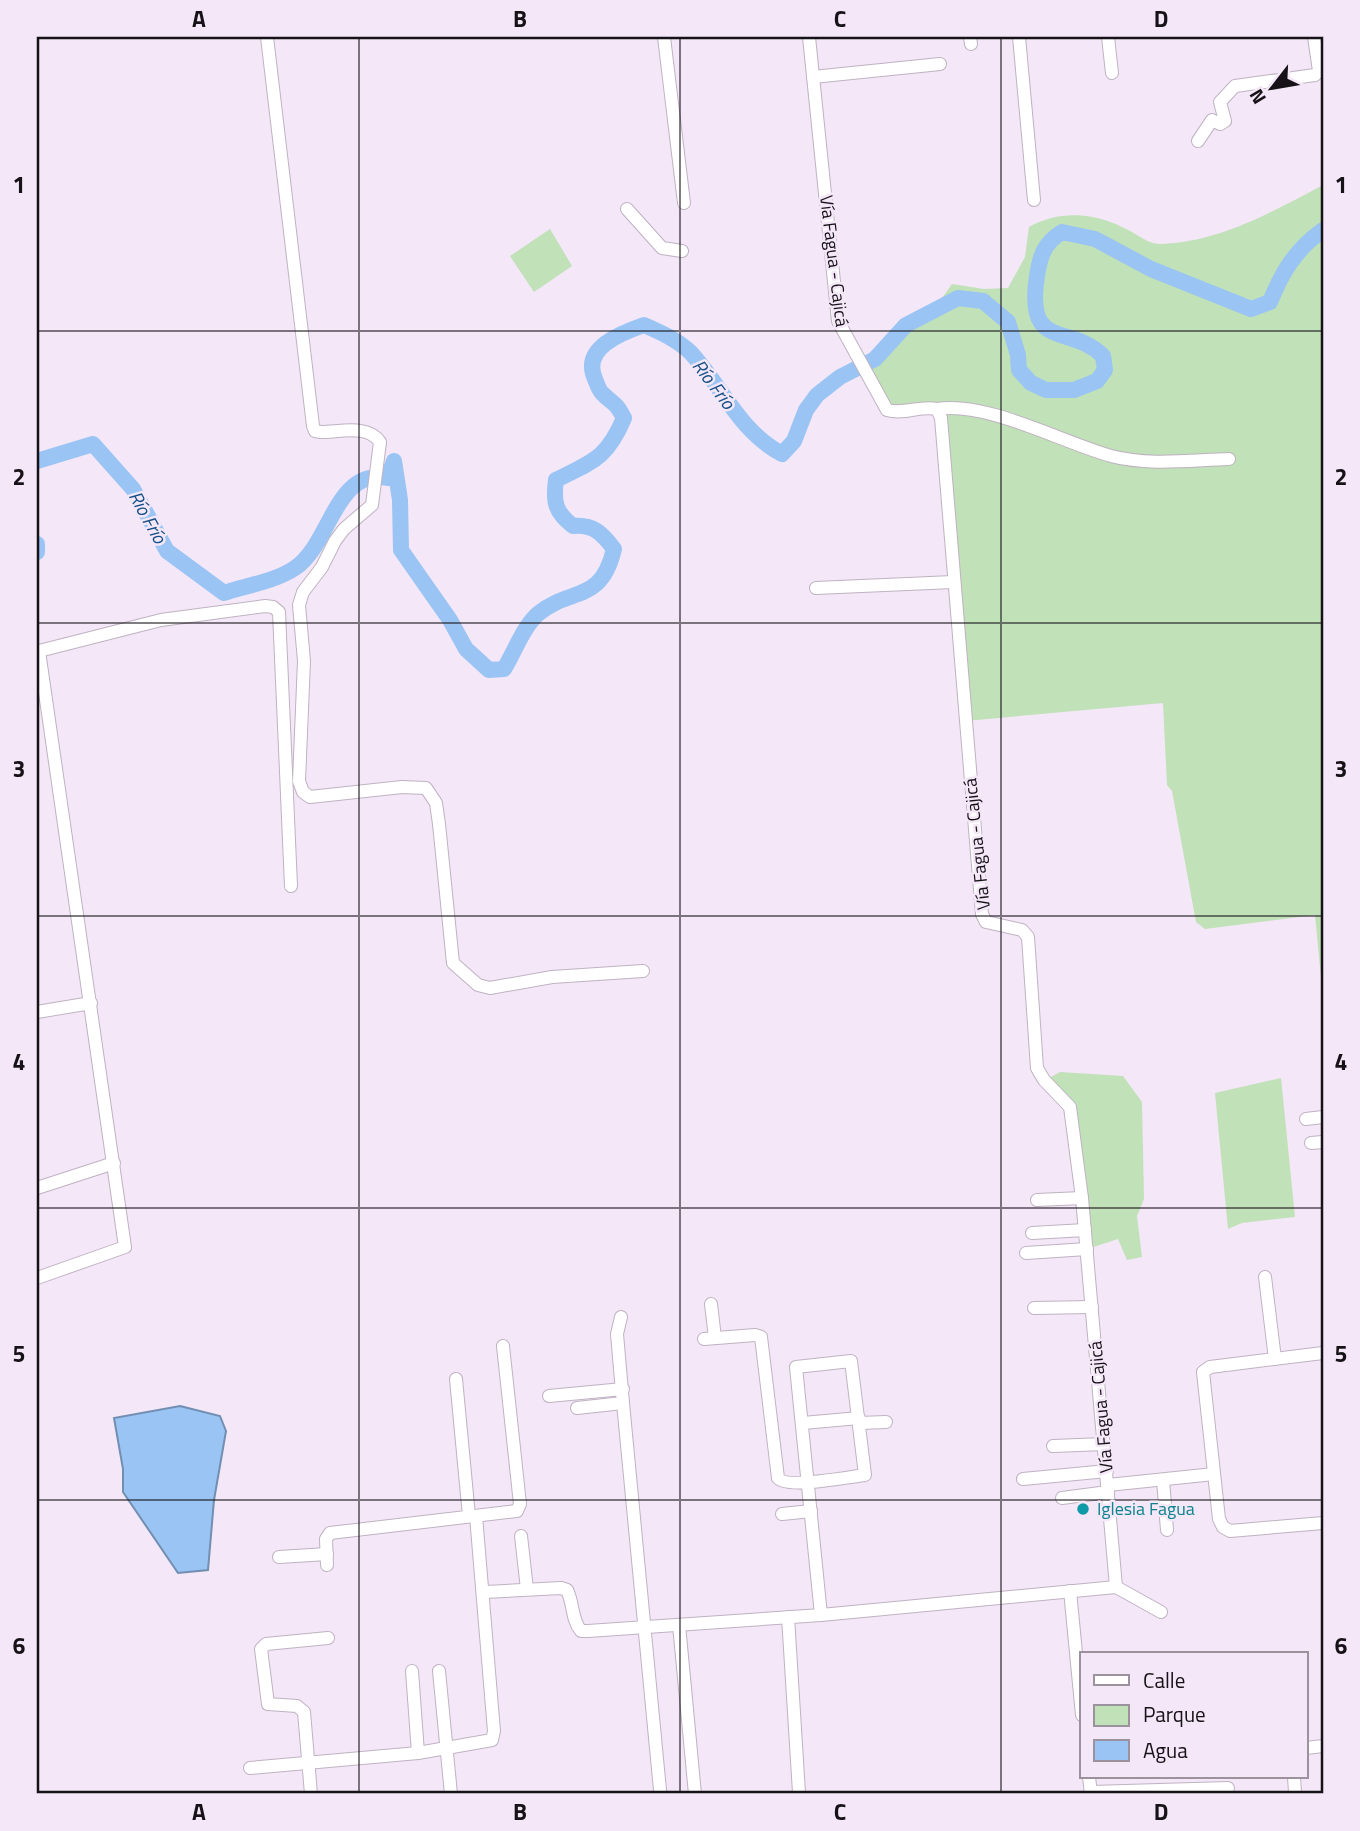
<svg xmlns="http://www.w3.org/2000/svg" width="1360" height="1831" font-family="'Titillium Web',sans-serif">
<rect width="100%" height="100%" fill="#f4e7f7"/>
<g fill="#c1e1b8">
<path d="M 1323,185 L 1323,998 L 1315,915 L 1205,929 L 1196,922 L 1172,791 L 1167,785 L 1163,703 L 965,721 L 937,409 L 894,412 L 867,363 L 884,351 L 906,325 L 932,312 L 952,284 L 984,289 L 1008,288 L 1025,257 L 1029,227 C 1062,209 1097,213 1130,231 C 1138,235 1149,244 1159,244 C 1218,243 1272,212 1323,185 Z"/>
<polygon points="550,229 572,266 534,292 510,256"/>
<polygon points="1060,1072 1123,1076 1142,1102 1144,1199 1137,1216 1142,1257 1127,1260 1118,1239 1087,1249 1070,1107 1044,1081"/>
<polygon points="1281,1078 1295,1217 1242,1223 1228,1229 1215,1093"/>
</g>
<polygon fill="#99c4f4" stroke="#728fb2" stroke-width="2" points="180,1406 220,1416 226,1431 214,1500 208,1570 178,1573 123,1492 123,1469 114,1418"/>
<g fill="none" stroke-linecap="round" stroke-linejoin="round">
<g stroke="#99c4f4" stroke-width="16">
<path d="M 37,461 L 93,444 L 133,489 L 167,551 L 224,593 C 245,586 276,581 295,568 C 331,544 335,467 388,478 L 394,461 L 400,500 L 401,550 L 450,620 L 466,649 L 489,670 L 504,669 C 514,653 524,625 539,613 C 571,587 601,604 614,549 C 602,533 593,524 573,526 C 555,512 553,502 556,480 C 594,461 607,458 624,418 C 615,401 614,405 603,394 C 599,391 597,384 595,379 C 581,348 621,333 644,325 C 660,332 678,340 691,353 C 723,388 739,431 782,454 L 794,441 L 806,410 L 817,395 L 840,377 L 875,359 L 906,325 L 958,298 L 983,301 L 1008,322 L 1018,355 L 1019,370 L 1031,383 L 1046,390 L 1074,390 L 1097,381 L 1105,370 L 1103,356 C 1070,323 1025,352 1037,276 C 1040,256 1044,243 1062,232 L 1095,239 L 1151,269 L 1251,309 L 1270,302 C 1282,272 1296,249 1323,230"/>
<polyline points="37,544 37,552"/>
</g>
<g stroke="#bfb2c2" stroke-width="14">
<g id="minor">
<path d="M 267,37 L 313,426 L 315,431 L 321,432 C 340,432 368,424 380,442 L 372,505 L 344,529 L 335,541 L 322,567 L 303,592 L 299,605 L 304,661 L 299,781 L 303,792 L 310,797 L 402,787 L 426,788 L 436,803 L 439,824 L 453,963 L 478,985 L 490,988 L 552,977 L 643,971"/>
<polyline points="664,37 684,203"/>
<path d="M 809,37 L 838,321 L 887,410 C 904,415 920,405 937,409 L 941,418 L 982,914 L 986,922 L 1022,930 L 1028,937 L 1037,1068 L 1044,1080 L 1070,1107 L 1082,1198 L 1116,1587"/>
<polyline points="970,37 971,44"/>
<polyline points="1019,37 1034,200"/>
<polyline points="1108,37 1112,73"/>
<polyline points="813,77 940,64"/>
<polyline points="1198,141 1212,120 1220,124 1225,121 1220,102 1235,86 1315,75 1319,71 1314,37"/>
<polyline points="627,209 662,248 682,251"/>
<path d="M 937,409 C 987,401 1061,442 1111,456 C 1149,466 1191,460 1229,459"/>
<polyline points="816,588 953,582"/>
<polyline points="37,1012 91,1003"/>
<polyline points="1306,1119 1323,1117"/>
<polyline points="1311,1143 1323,1142"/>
<polyline points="37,1188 114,1163"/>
<polyline points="1037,1200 1082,1198"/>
<polyline points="1032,1233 1085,1230"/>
<polyline points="1026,1253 1087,1249"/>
<polyline points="1265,1277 1275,1359"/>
<polyline points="37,1278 125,1247 39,651 161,620 265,606 273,607 279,612 291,886"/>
<polyline points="711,1304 715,1338"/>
<polyline points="1034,1308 1092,1307"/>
<polyline points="621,1317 617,1334 623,1403 660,1790"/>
<path d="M 704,1339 L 755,1335 L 761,1337 L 778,1478 C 786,1489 848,1477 865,1475 L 851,1361 L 796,1367 L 821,1615"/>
<polyline points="1323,1353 1210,1367 1203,1372 1219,1519 1223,1527 1230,1531 1323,1523"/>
<polyline points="456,1379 469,1516"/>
<polyline points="549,1396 623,1389"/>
<polyline points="577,1408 623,1403"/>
<polyline points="803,1423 859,1418"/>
<polyline points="860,1423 886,1422"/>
<polyline points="1053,1446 1104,1444"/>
<polyline points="1023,1479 1107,1471"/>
<polyline points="1163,1480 1167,1530"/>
<polyline points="1108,1485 1214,1474"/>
<polyline points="1062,1498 1108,1492"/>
<polyline points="782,1514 811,1511"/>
<polyline points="521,1536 527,1589"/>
<polyline points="279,1557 327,1554"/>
<polyline points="327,1565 326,1539 330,1533 517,1511 520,1504 503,1346"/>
<polyline points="1116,1587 1161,1612"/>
<polyline points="1070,1591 1082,1715"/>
<path d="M 485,1592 L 561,1588 L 567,1590 C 574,1604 571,1619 581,1631 L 588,1631 L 821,1615 L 1116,1587"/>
<polyline points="788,1617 799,1793"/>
<polyline points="679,1625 695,1794"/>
<polyline points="412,1671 418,1753"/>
<polyline points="439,1671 451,1794"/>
<polyline points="1306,1748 1323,1746"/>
<polyline points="250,1768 418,1753 492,1740 494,1731 476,1516"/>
<polyline points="1089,1777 1091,1794"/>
<polyline points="1294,1777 1295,1792"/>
<polyline points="1091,1792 1228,1788"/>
<polyline points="311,1794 304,1712 297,1706 268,1704 261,1649 266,1644 328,1638"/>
</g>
</g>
<use href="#minor" stroke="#fff" stroke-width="12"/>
</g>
<path fill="none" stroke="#161217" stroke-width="2" stroke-opacity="0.55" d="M 359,37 L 359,1794M 680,37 L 680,1794M 1001,37 L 1001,1794M 37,331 L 1323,331M 37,623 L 1323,623M 37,916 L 1323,916M 37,1208 L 1323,1208M 37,1500 L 1323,1500"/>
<circle fill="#0f9aa8" stroke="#f4e7f7" stroke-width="2.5" cx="1083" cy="1509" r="7"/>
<g text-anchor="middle" stroke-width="5" stroke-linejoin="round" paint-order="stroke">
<g font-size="18" fill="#161217" stroke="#f4e7f7">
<text transform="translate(834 261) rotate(83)" y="6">Vía Fagua - Cajicá</text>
<text transform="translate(977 844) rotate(-96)" y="6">Vía Fagua - Cajicá</text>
<text transform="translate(1101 1407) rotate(-95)" y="6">Vía Fagua - Cajicá</text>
</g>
<g font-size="18" fill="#0d838f" stroke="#f4e7f7" text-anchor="start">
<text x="1097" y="1515">Iglesia Fagua</text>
</g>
<g font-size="19" font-style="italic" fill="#144f88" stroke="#f4e7f7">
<text transform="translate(714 384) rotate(53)" y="7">Río Frío</text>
<text transform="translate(148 517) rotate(61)" y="7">Río Frío</text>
</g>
</g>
<rect width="1360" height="1831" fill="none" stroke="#f4e7f7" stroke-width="77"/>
<rect x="1080" y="1652" width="228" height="126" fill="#f4e7f7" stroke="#9b929d" stroke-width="2"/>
<rect x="1094" y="1675" width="35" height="10" fill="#ffffff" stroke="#9b929d" stroke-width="2"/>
<text x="1143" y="1688" font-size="21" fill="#161217">Calle</text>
<rect x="1094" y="1705" width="35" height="21" fill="#c1e1b8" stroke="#9b929d" stroke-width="2"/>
<text x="1143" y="1722" font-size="21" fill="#161217">Parque</text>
<rect x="1094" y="1740" width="35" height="21" fill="#99c4f4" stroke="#9b929d" stroke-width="2"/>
<text x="1143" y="1758" font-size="21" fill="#161217">Agua</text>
<g transform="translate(1272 88) rotate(239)" stroke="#f4e7f7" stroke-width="5" paint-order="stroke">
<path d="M0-5L12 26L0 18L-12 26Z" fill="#161217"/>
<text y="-10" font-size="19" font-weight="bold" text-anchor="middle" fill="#161217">N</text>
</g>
<rect x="38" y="38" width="1284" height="1754" fill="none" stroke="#161217" stroke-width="2.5"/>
<g font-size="23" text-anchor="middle" font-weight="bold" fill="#161217">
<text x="199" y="27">A</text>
<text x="520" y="27">B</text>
<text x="840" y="27">C</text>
<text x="1161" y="27">D</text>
<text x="19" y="193">1</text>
<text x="1341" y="193">1</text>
<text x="19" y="485">2</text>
<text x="1341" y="485">2</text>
<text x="19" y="777">3</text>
<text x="1341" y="777">3</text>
<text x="19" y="1070">4</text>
<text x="1341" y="1070">4</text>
<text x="19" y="1362">5</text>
<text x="1341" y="1362">5</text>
<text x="19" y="1654">6</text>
<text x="1341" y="1654">6</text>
<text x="199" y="1820">A</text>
<text x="520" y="1820">B</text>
<text x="840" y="1820">C</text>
<text x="1161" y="1820">D</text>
</g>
</svg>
